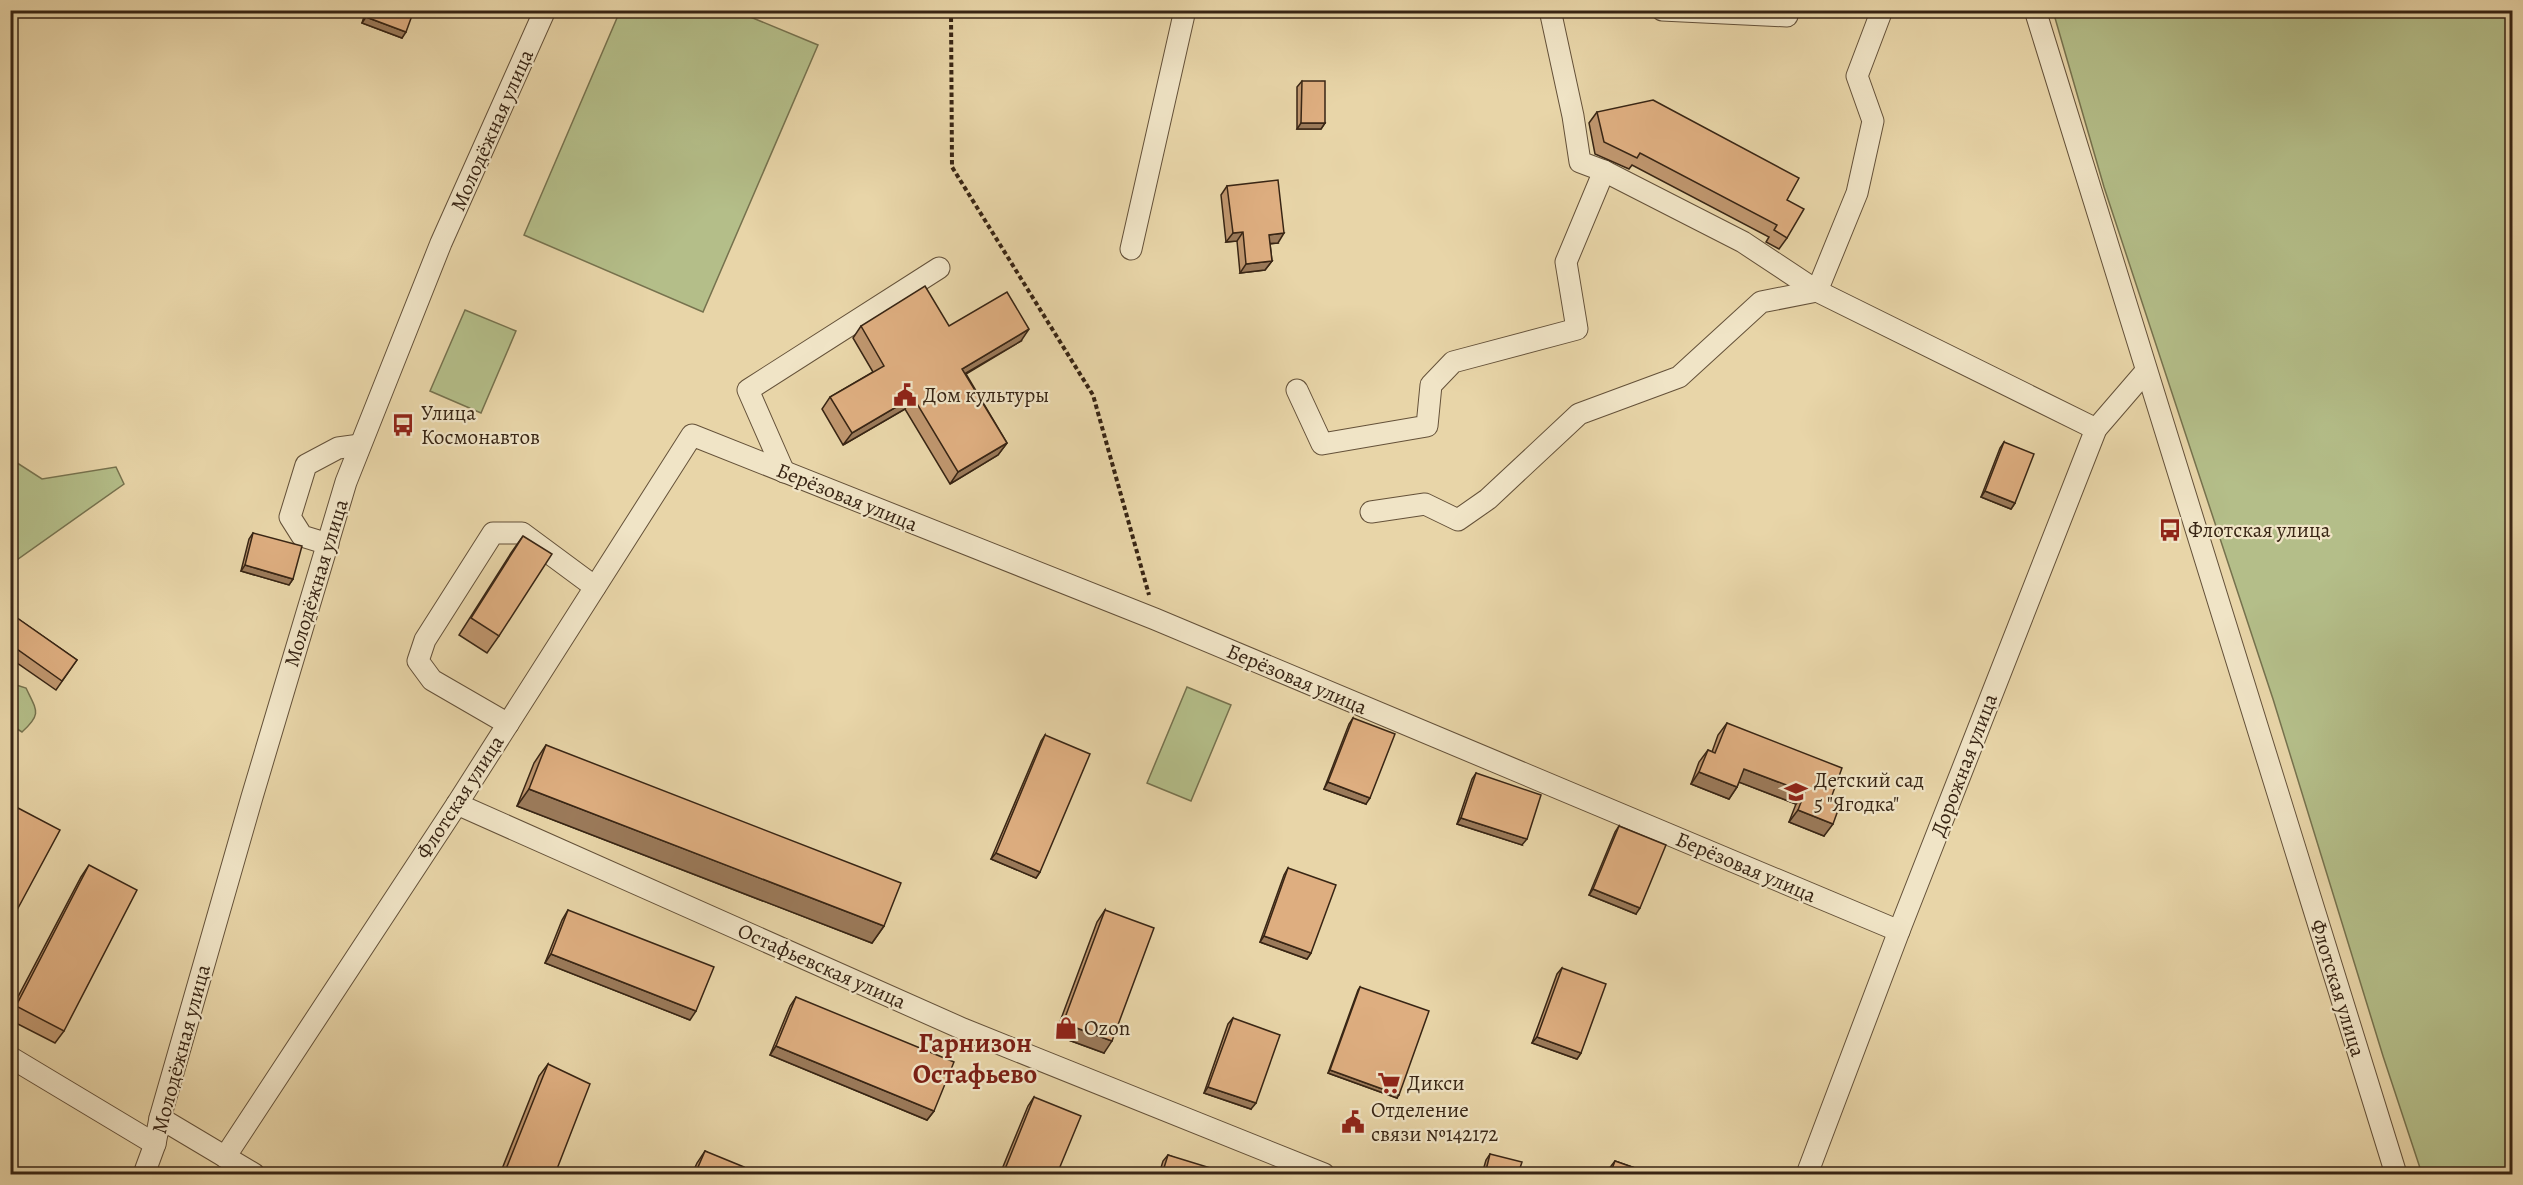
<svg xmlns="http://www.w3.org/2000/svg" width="2523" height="1185" font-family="Alegreya,serif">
<rect width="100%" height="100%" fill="#e8d5a8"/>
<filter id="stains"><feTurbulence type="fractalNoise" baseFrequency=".00333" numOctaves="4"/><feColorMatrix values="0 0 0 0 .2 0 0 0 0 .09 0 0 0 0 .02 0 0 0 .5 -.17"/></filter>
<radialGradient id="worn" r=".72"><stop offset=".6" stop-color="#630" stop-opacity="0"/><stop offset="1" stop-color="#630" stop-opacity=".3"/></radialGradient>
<g fill="#b4be89" stroke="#76724e" stroke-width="1.5">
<polygon points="620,11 736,11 818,45 703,312 524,235"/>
<polygon points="2053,11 2512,11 2512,1174 2422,1174 2383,1056 2273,699 2104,187"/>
<polygon points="465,310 516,331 481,413 430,391"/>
<polygon points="11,459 42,479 116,467 124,484 11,564"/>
<path d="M 10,683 L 26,688 C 37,711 42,714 22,732 L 11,725 Z"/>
<polygon points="1187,687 1231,705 1191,801 1147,783"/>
</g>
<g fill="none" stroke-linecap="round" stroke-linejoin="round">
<g stroke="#645139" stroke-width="23">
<g id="minor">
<polyline points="1550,10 1573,116 1580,162 1604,171 1743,242 1817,291"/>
<polyline points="1662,10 1787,16"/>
<polyline points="1882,10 1857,76 1873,121 1857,193 1817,291 2096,429"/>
<polyline points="2035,10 2396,1174"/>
<polyline points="1131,249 1185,10"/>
<polyline points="1297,390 1322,444 1427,426 1431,385 1453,362 1577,329 1566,262 1604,171"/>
<polyline points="784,472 748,390 939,268"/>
<polyline points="1371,512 1425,504 1458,520 1488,499 1579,414 1679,377 1761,302 1817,291"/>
<polyline points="328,544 302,536 290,517 306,465 338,448 360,445"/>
<polyline points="508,724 432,680 418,661 425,640 493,533 522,533 595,587"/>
<polyline points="457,804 963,1029 1324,1174"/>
<polyline points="10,1057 155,1144"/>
<polyline points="160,1118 254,1174"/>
<polyline points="225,1157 457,804 692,435 1155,619 1899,931"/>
<polyline points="144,1174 155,1144 160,1118 252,797 346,482 441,243 545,10"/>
<polyline points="1807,1174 1899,931 2096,429 2146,371"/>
</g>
</g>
<polyline stroke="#382514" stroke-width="4" stroke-dasharray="4.5 3" stroke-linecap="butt" points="951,10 952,167 1093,395 1149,595"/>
<use href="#minor" stroke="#f0e4c6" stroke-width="21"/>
</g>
<g fill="#bf966e" stroke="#382514" stroke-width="1.5">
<polygon points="366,10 414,10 402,38 362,23"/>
<polygon points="1302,81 1325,123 1321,129 1297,129 1297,87"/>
<polygon points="1597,112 1787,200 1787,238 1779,249 1766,242 1769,237 1632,165 1629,169 1595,154 1589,123"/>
<polygon points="1227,186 1278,243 1270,244 1272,261 1265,270 1240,273 1237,241 1226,242 1221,195"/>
<polygon points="861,326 949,326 1021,341 966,374 1007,443 998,455 950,484 905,409 843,445 822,409 830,397 873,372 853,338"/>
<polygon points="2004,442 2015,503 2011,509 1981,497 2000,448"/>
<polygon points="253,533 293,579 289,585 241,571 249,539"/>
<polygon points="523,536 499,636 487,653 459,635 511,553"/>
<polygon points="10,613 77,660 56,690 10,658"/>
<polygon points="1353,718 1366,804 1324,789 1349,724"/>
<polygon points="1727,723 1831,798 1824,836 1789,822 1796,804 1739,782 1737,787 1729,799 1691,784 1699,762 1708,750 1712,752 1718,735"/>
<polygon points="1045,735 1040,872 1036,878 991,859 1041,741"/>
<polygon points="546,745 884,926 872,943 517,806 534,763"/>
<polygon points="1476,773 1522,845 1457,824 1472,779"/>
<polygon points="1619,826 1636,914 1589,895 1615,832"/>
<polygon points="89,865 64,1031 55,1043 10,1020 10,1012 81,877"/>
<polygon points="1288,868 1311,953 1307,959 1260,942 1284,875"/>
<polygon points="568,910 690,1020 545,963 562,920"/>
<polygon points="1105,910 1104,1053 1055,1035 1097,922"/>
<polygon points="1562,968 1581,1053 1577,1059 1532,1043 1557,974"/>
<polygon points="1360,987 1397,1098 1328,1073 1358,990"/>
<polygon points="796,997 934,1111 927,1120 770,1055 790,1006"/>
<polygon points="1233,1018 1251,1109 1204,1093 1228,1024"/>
<polygon points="548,1064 555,1174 500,1174 539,1076"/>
<polygon points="1034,1097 1057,1174 1000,1174 1028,1106"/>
<polygon points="705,1151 741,1174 692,1174 697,1163"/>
<polygon points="1490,1154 1518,1174 1482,1174 1486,1160"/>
<polygon points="1168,1155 1216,1174 1159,1174 1163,1161"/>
<polygon points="1615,1161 1652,1174 1607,1174 1608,1170"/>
</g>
<g fill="#9b7a5a" stroke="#382514" stroke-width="1.5">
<polygon points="366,17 406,32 402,38 362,23"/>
<polygon points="1301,123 1325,123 1321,129 1297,129"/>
<polygon points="1243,232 1237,241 1226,242 1233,233"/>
<polygon points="1284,233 1278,243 1262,244 1269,235"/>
<polygon points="1272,261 1265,270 1240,273 1246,264"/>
<polygon points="1029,329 1021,341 954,380 962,369"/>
<polygon points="913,397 905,409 843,445 852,433"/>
<polygon points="1007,443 998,455 950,484 958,472"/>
<polygon points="1985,491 2015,503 2011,509 1981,497"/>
<polygon points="245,565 293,579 289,585 241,571"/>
<polygon points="1744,769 1805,792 1796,804 1736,781"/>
<polygon points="1699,772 1737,787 1729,799 1691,784"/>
<polygon points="1328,782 1370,798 1366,804 1324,789"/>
<polygon points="529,789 884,926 872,943 517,806"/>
<polygon points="1798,810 1833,824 1824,836 1789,822"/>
<polygon points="1461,818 1527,839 1522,845 1457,824"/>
<polygon points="996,853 1040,872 1036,878 991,859"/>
<polygon points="1593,889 1640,908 1636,914 1589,895"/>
<polygon points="1264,936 1311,953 1307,959 1260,942"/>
<polygon points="551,954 696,1011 690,1020 545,963"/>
<polygon points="1063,1023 1112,1041 1104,1053 1055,1035"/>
<polygon points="1537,1037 1581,1053 1577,1059 1532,1043"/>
<polygon points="776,1046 934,1111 927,1120 770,1055"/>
<polygon points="1330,1070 1399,1095 1397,1098 1328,1073"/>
<polygon points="1208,1087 1256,1103 1251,1109 1204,1093"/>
</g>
<g fill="#deae80" stroke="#382514" stroke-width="1.5">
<polygon points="369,10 414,10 406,32 366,17"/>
<polygon points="1302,81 1325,81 1325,123 1301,123"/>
<polygon points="1653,100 1799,178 1787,200 1804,209 1787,238 1774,230 1777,225 1640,153 1637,158 1604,142 1597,112"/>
<polygon points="1278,180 1284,233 1269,235 1272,261 1246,264 1243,232 1233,233 1227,186"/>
<polygon points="925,286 949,326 1007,292 1029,329 962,369 1007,443 958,472 913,397 852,433 830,397 884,366 861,326"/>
<polygon points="2004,442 2034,454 2015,503 1985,491"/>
<polygon points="253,533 302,546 293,579 245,565"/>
<polygon points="523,536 552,554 499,636 471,618"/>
<polygon points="10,613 77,660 62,681 10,644"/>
<polygon points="1353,718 1395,734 1370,798 1328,782"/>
<polygon points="1727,723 1842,768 1831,798 1841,802 1833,824 1798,810 1805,792 1744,769 1737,787 1699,772 1708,750 1715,753"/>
<polygon points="1045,735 1090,754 1040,872 996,853"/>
<polygon points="546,745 901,883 884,926 529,789"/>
<polygon points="1476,773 1541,795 1527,839 1461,818"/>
<polygon points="18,808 60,830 10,923 10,822"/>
<polygon points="1619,826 1666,845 1640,908 1593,889"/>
<polygon points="89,865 137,890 64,1031 16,1006"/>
<polygon points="1288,868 1336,885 1311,953 1264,936"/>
<polygon points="568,910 714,967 696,1011 551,954"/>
<polygon points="1105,910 1154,928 1112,1041 1063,1023"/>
<polygon points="1562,968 1606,984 1581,1053 1537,1037"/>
<polygon points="1360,987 1429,1011 1399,1095 1330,1070"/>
<polygon points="796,997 954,1062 934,1111 776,1046"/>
<polygon points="1233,1018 1280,1035 1256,1103 1208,1087"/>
<polygon points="548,1064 590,1084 555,1174 504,1174"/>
<polygon points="1034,1097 1081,1116 1057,1174 1003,1174"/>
<polygon points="705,1151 744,1167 741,1174 695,1174"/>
<polygon points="1490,1154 1522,1162 1518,1174 1485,1174"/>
<polygon points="1168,1155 1217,1170 1216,1174 1162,1174"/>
<polygon points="1615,1161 1652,1174 1610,1174"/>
</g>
<defs>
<g id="civic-bare" transform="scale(1.8)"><path d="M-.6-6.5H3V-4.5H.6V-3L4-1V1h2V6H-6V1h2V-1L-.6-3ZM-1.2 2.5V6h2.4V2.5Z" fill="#8f2418" stroke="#f0e4c6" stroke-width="2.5" paint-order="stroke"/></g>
<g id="bus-bare" transform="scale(1.8)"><path d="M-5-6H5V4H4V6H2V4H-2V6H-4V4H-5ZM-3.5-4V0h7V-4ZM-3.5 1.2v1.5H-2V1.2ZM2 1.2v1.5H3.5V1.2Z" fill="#8f2418" stroke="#f0e4c6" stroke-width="2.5" paint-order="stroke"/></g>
<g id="school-bare" transform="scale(1.8)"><path d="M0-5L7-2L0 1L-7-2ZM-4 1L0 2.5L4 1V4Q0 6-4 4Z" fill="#8f2418" stroke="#f0e4c6" stroke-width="2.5" paint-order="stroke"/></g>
<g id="shop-bare" transform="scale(1.8)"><path d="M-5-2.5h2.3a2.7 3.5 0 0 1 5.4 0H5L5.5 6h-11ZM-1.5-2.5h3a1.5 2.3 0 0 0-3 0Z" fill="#8f2418" stroke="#f0e4c6" stroke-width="2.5" paint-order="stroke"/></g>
<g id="supermarket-bare" transform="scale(1.8)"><path d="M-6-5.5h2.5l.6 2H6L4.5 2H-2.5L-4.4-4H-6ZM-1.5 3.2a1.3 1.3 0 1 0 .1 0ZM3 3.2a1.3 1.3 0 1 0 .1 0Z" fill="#8f2418" stroke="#f0e4c6" stroke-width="2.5" paint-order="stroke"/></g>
</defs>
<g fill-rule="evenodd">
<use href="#civic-bare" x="905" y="395"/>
<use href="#bus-bare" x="403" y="425"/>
<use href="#bus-bare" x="2170" y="530"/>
<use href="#school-bare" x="1796" y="792"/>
<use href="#shop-bare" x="1066" y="1028"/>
<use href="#supermarket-bare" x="1389" y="1083"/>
<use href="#civic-bare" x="1353" y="1122"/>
</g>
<g text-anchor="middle" stroke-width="4.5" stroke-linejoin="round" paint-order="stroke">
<g font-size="21" fill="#382514" stroke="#f0e4c6">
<text transform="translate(492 130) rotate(-66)" y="7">Молодёжная улица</text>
<text transform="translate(847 497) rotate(22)" y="7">Берёзовая улица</text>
<text transform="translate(316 583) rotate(-73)" y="7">Молодёжная улица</text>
<text transform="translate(1297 679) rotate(23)" y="7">Берёзовая улица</text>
<text transform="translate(1964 765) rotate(-69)" y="7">Дорожная улица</text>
<text transform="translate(460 797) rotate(-57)" y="7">Флотская улица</text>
<text transform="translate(1746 867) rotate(23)" y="7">Берёзовая улица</text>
<text transform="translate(822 966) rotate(24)" y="7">Остафьевская улица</text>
<text transform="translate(2338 988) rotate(73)" y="7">Флотская улица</text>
<text transform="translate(181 1049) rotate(-75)" y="7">Молодёжная улица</text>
</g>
<g font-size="21" fill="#382514" stroke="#f0e4c6" text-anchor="start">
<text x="923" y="402">Дом культуры</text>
<text x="421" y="420">Улица<tspan x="421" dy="24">Космонавтов</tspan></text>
<text x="2188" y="537">Флотская улица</text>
<text x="1814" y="787">Детский сад<tspan x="1814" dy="24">5 "Ягодка"</tspan></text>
<text x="1084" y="1035">Ozon</text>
<text x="1407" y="1090">Дикси</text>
<text x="1371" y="1117">Отделение<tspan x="1371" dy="24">связи №142172</tspan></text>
</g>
<g font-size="27" font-weight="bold" fill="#7a1f14" stroke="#f0e4c6">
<text x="975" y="1052">Гарнизон<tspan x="975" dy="31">Остафьево</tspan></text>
</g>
</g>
<rect width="2523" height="1185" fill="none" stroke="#e8d5a8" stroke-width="36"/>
<rect x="12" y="12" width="2499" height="1161" fill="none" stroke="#382514" stroke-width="3"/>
<rect x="18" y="18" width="2487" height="1149" fill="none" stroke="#382514" stroke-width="1.5"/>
<rect width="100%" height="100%" filter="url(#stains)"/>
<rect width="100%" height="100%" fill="url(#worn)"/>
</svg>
